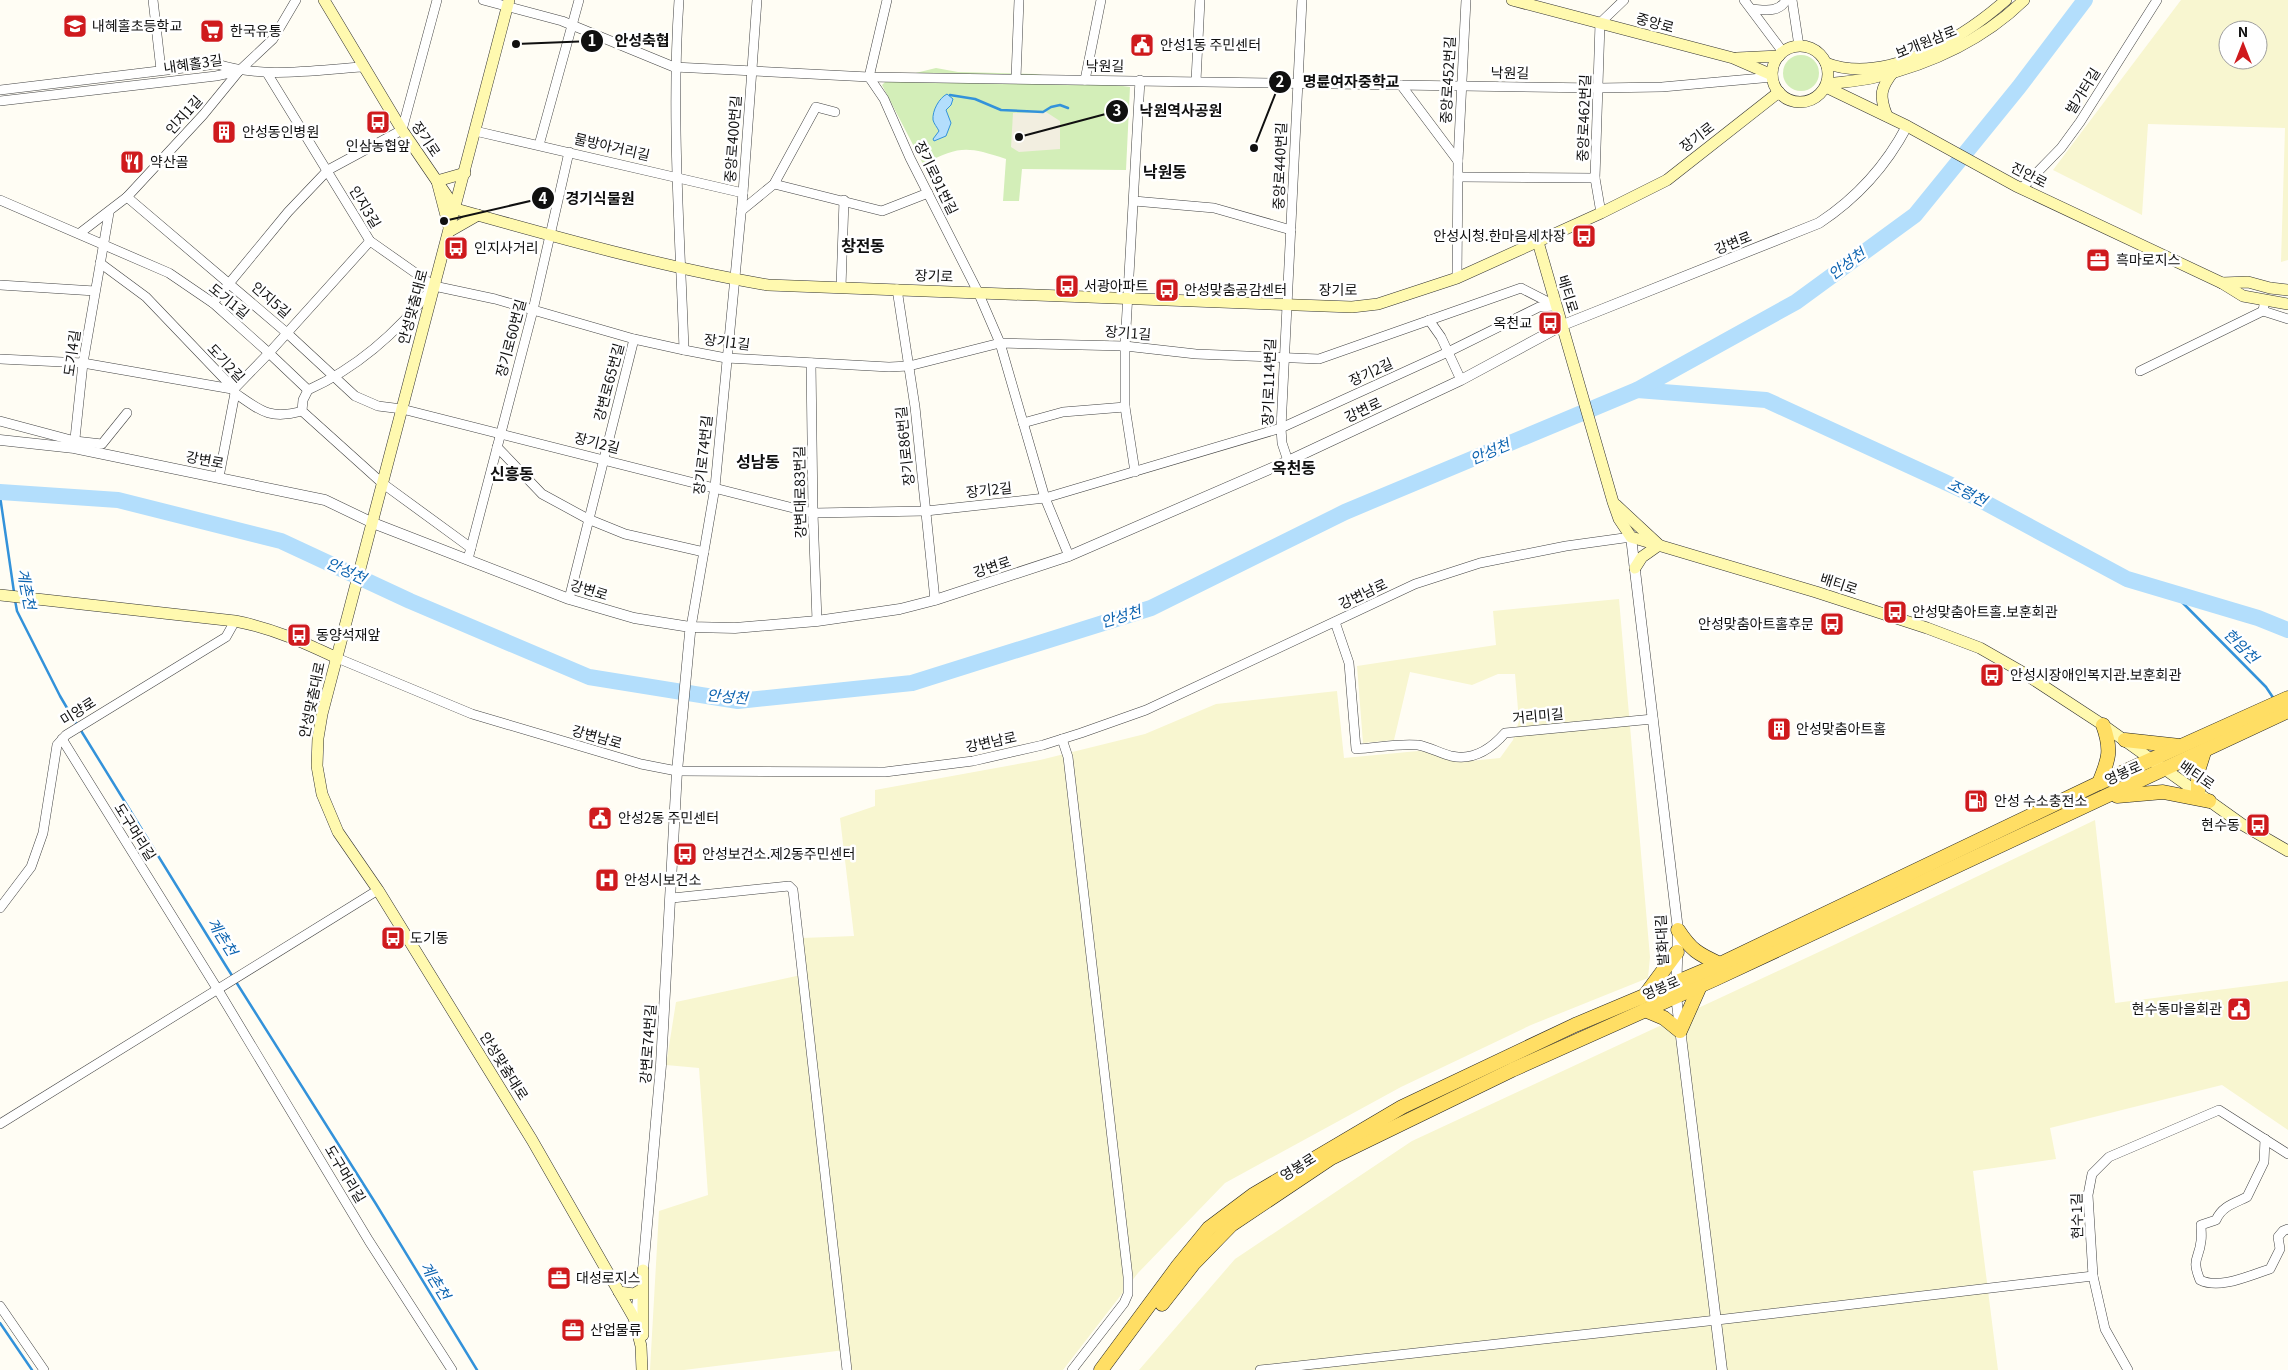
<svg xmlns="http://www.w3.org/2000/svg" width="2288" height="1370" font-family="Georgia,'Noto Sans KR',serif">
<rect width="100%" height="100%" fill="#fffdf4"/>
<g fill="#f8f6d0" fill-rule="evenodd">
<path d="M 2181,0 L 2288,0 L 2288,260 L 2281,262 L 2285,128 L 2148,124 L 2142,215 L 2053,170 ZM 2228,30 L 2258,30 L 2258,60 L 2228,60 Z"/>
<polygon points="1619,599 1650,957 1648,978 1531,1025 1401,1087 1225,1183 1138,1273 1063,1370 846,1370 845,1350 684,1370 650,1370 659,1211 708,1195 699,1068 666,1065 676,1002 801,975 802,938 854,936 840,818 875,806 875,790 1040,760 1145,734 1216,704 1337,691 1344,758 1418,751 1430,752 1460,762 1500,758 1513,740 1519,721 1515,674 1498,674 1472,685 1410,672 1394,740 1363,743 1357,666 1496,645 1493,611"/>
<polygon points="2095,820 2115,1003 2288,981 2288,1130 2222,1085 2050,1128 2056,1159 1973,1171 1998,1370 1139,1370 1235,1259 1412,1141 1836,944"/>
</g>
<g fill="#d3eeb8">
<circle cx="1801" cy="73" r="18"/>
<path d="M 936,68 L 958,72 L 1035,74 L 1130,87 L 1126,170 L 1022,169 L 1019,201 L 1003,201 L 1006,159 C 966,146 960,146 923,164 L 882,85 L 887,80 Z"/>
</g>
<polygon fill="#f2eee0" points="1046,112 1060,121 1060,149 1019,152 1011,147 1013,113"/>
<path fill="#b3defc" stroke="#3392da" d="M 947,94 L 953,99 L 951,105 L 946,110 L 951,123 L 946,136 L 934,141 L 933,139 L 939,131 C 937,127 934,124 933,120 C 932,111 939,98 947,94 Z"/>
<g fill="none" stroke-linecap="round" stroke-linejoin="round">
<g stroke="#3392da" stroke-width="2.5">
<polyline points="950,95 975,99 1001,110 1043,112 1051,107 1060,105 1068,108"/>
<polyline points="0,496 14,592"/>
<polyline points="2173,593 2266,687 2274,699"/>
<polyline points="15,600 17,611 60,696 77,725"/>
<polyline points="80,729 226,966 376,1204 477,1370"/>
<polyline points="0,1323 32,1370"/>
</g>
<g stroke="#b3defc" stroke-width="16">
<polyline points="1637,390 1766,400 1960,489 2127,579 2258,618 2288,630"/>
<polyline points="0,492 118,500 281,541 410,601 589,677 738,701 912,683 1151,608 1345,512 1637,390 1796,302 1915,215 2019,87 2085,0"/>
</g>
<g stroke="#434343" stroke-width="10">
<g id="minor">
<polyline points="153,0 161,70"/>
<polyline points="483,0 562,21 674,67 869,77 1598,88 1662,87 1773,77"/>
<path d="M 679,0 C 671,117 680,233 684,350"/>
<polyline points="887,0 869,77 884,99 910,158 978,292 1000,343 1045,498 1069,556"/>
<polyline points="1744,0 1783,52"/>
<polyline points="1792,0 1799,46"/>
<path d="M 1752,9 C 1765,10 1779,13 1786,0"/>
<polyline points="267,73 370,241 434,286 495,299 634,339 684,350 726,358 889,367 909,366 1000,343 1125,346 1196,354 1319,359 1521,288 1556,306"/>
<polyline points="1016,78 1019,0"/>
<polyline points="1085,80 1101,0"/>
<polyline points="1196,81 1200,0"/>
<polyline points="1401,85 1458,161"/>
<path d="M 0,90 L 217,64 C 264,79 314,70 363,67"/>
<polyline points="0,101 216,76 239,71"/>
<polyline points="475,131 743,193"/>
<polyline points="539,145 579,0"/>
<polyline points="1458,177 1595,178"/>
<polyline points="774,184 882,211 928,193"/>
<polyline points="2022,188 2061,148 2080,122 2157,0"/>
<polyline points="127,197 287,333 355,396 378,406 402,409 813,513 926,511 1045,498 1281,428 1448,352 1539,307 1556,306"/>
<polyline points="0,200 169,273 213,303 269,353 308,390"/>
<polyline points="1134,201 1214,208 1291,230"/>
<polyline points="741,211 774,184 816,107 835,112"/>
<polyline points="1601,213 1595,178 1600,23 1624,0"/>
<polyline points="80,233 127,197 203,115 239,71 273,39 296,0"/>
<path d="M 100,263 L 146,297 L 234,389 L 235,393 C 261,411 270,420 302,411"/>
<polyline points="1457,278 1458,161 1466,0"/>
<polyline points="0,285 95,291"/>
<polyline points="841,287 844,200"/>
<polyline points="897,289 915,407 935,600"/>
<polyline points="213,303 288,212 328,170 402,130 437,0"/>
<polyline points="2264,305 2263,311 2288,319"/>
<polyline points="1429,320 1441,337 1461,380"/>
<polyline points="0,359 83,363 232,389"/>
<polyline points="811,363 813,513 817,621"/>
<polyline points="2140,371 2263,311"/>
<polyline points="234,389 269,353 370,241"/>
<polyline points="308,390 303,400 302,411 382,483 471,548"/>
<path d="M 308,390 C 359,367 398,332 432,288"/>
<polyline points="0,421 75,441 102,444 127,413"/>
<polyline points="1023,423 1063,412 1125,407"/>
<polyline points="497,447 542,494 588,519 625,534 704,552"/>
<polyline points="74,448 83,363 109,213"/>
<polyline points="1288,461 1282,443 1281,428 1302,0"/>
<polyline points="1135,472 1125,407 1125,346 1140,80"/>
<polyline points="219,477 235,393"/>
<polyline points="468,559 533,310 569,152"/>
<polyline points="569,599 634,339"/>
<path d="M 1335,622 L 1349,663 L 1356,749 C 1376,748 1398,743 1418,745 C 1429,747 1440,753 1451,756 C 1473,761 1491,749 1505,733 L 1653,719"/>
<polyline points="690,633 715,487 743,193 757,0"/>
<polyline points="337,658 472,714 641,764 677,771 885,772 973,761 1043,745 1081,733 1146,710 1415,584 1480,563 1566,546 1631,537"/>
<polyline points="62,739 218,990 369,1241 452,1370"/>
<polyline points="1062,739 1068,757 1128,1277 1128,1294 1124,1303 1072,1370"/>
<polyline points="672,898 789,886 793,890 847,1370"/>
<polyline points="0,908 31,867 43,833 57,745 66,735 226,637 235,621"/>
<polyline points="0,1124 378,890"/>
<path d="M 2265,1139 L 2264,1162 L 2247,1197 C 2235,1203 2222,1206 2216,1220 L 2201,1225 C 2201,1231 2202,1236 2201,1241 C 2199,1260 2191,1258 2200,1280 C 2220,1290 2250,1275 2270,1269 L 2280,1249 L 2278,1237 L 2283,1231 L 2288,1229"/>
<polyline points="0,1306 44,1370"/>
<polyline points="634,1318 639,1292"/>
<polyline points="1260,1370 1717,1320 2093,1276"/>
<polyline points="2128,1370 2105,1329 2093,1276 2088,1195 2092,1174 2109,1157 2219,1110 2288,1154"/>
</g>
</g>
<g stroke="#434343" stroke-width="11">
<g id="tertiary">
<path d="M 0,440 L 74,448 L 325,500 L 373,523 L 569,599 L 634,618 L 690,627 L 735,628 L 817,621 L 900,609 L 935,600 L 1069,556 L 1288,461 L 1461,380 L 1563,325 L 1819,223 C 1857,198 1886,166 1907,126"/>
<polyline points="1631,537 1678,930 1676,996 1722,1370"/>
<polyline points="643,1270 661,1065 677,771 690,633"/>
</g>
</g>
<g stroke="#323232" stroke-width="12">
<g id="secondary">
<path d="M 324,0 L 402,130 L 456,209 C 559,238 662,267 768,285 L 1352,307 L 1378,304 L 1457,278 L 1601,213 L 1667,180 L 1779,92"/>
<polyline points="509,0 322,714 318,738 317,766 322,794 338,832 378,890 532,1140 634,1318 641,1346 642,1370"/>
<polyline points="1512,0 1733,58 1772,75"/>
<circle cx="1800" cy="74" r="28"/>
<polyline points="1737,58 1779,56"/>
<path d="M 1826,63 C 1885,86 1963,38 2006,0"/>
<path d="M 1827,84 C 1842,82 1858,81 1872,78 C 1928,65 1983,40 2024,0"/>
<polyline points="1826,87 1907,126 2016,186 2222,283 2243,296 2288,304"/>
<path d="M 1887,116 C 1879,96 1880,88 1894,71"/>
<polyline points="465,173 437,181 450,231 478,215"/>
<polyline points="1538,242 1613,502 1619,519 1631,537 1816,592 1927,628 1980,648 2022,672 2103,725 2243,825 2288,851"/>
<polyline points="2222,283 2248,282 2270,288 2288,290"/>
<polyline points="1616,505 1659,545 1642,557 1635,568"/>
<path d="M 0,595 L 235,621 C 272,628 303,642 337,658"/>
<polyline points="619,1292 634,1294 639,1291"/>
<polyline points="643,1335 643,1270"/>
</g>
</g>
<g stroke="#212121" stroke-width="15">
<g id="primary">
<polyline points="2125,740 2180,746"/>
<path d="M 2099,783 C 2109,759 2112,750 2103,725"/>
<polyline points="2198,794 2198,771 2204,752"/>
<polyline points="2117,796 2163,792 2209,801"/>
<path d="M 1678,930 C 1691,950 1698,954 1720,964"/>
<polyline points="1646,994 1677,952"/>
<polyline points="1645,1010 1664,1018 1680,1031 1700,986"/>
<polyline points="1162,1304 1194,1263 1231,1225 1331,1158 1512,1070 1715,979 2288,711"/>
<polyline points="1101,1370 1178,1266 1209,1228 1253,1195 1402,1107 1575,1025 1720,964 2099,783 2288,698"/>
</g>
</g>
<use href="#minor" stroke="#fff" stroke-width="9"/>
<use href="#tertiary" stroke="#fff" stroke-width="10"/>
<use href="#secondary" stroke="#fff9af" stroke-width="11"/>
<use href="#primary" stroke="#ffde64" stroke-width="14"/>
</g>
<defs>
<g id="school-square" transform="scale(1.25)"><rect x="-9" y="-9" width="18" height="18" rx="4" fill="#cf1a1d" stroke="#fff"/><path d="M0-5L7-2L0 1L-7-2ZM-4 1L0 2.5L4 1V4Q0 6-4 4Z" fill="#fff"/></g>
<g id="supermarket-square" transform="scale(1.25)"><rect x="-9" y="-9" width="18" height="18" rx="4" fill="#cf1a1d" stroke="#fff"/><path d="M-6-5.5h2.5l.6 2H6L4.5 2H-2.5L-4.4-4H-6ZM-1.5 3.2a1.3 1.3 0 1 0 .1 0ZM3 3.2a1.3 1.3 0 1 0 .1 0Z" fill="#fff"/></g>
<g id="civic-square" transform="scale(1.25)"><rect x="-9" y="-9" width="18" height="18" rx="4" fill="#cf1a1d" stroke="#fff"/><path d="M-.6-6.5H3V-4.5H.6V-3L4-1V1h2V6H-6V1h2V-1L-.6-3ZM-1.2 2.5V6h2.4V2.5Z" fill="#fff"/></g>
<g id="bus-square" transform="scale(1.25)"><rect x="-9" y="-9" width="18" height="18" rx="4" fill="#cf1a1d" stroke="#fff"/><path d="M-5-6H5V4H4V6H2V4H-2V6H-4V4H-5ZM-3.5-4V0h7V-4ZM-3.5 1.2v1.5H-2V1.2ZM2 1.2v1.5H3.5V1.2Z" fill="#fff"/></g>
<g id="building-square" transform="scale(1.25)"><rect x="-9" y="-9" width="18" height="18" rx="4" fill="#cf1a1d" stroke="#fff"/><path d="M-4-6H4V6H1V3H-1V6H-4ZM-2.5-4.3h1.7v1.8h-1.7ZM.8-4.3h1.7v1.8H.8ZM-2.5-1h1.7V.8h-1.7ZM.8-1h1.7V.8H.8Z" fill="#fff"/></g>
<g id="restaurant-square" transform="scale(1.25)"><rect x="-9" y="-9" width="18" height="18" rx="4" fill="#cf1a1d" stroke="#fff"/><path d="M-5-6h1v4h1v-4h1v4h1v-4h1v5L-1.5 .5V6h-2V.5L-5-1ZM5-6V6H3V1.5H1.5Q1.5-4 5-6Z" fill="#fff"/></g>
<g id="office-square" transform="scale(1.25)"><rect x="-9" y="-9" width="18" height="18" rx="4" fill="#cf1a1d" stroke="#fff"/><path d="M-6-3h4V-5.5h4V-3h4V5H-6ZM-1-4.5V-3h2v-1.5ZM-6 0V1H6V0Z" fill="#fff"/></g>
<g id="fuel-square" transform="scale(1.25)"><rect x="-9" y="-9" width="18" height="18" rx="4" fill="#cf1a1d" stroke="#fff"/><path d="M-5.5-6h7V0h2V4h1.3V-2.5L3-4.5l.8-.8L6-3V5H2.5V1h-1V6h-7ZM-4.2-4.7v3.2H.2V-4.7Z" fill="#fff"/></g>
<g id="hospital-square" transform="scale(1.25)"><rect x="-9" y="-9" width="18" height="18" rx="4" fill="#cf1a1d" stroke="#fff"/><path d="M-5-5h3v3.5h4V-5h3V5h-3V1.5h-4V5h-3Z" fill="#fff"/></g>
</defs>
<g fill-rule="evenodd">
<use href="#school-square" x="75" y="26"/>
<use href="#supermarket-square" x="212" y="31"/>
<use href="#civic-square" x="1142" y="45"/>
<use href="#bus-square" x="378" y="122"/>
<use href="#building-square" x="224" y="132"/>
<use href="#restaurant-square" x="132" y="162"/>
<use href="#bus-square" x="1584" y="236"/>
<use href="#bus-square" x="456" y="248"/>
<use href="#office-square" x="2098" y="260"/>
<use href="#bus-square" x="1067" y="286"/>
<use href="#bus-square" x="1167" y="290"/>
<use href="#bus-square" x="1550" y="323"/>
<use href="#bus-square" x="1895" y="612"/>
<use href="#bus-square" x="1832" y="624"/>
<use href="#bus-square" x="299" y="635"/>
<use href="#bus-square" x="1992" y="675"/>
<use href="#building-square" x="1779" y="729"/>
<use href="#fuel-square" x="1976" y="801"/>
<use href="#civic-square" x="600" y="818"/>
<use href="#bus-square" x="2258" y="825"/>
<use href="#bus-square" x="685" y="854"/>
<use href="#hospital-square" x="607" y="880"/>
<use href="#bus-square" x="393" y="938"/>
<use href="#civic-square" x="2239" y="1009"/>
<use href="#office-square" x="559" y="1278"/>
<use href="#office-square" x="573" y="1330"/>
</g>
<g text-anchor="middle" stroke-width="5" stroke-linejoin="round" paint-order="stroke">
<g font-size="14" fill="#101010" stroke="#fff">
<text transform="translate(1655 23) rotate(15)" y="5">중앙로</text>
<text transform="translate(1926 42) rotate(-22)" y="5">보개원삼로</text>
<text transform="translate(193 64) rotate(-8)" y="5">내혜홀3길</text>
<text transform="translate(1105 66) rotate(1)" y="5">낙원길</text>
<text transform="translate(1510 73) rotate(1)" y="5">낙원길</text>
<text transform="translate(1448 80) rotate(-87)" y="5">중앙로452번길</text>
<text transform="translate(2083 91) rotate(-58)" y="5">벌가터길</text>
<text transform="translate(184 115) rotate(-48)" y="5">인지1길</text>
<text transform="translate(1584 118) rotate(-88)" y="5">중앙로462번길</text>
<text transform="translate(1697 137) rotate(-38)" y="5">장기로</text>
<text transform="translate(426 139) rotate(56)" y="5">장기로</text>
<text transform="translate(733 139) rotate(-86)" y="5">중앙로400번길</text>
<text transform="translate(612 147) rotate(13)" y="5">물방아거리길</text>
<text transform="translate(1280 166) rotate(-88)" y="5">중앙로440번길</text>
<text transform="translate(2029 175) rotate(27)" y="5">진안로</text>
<text transform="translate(936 178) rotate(64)" y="5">장기로91번길</text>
<text transform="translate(365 207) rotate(59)" y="5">인지3길</text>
<text transform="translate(1733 243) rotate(-22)" y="5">강변로</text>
<text transform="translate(934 276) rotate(2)" y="5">장기로</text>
<text x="1338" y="295">장기로</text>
<text transform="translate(1568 294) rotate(73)" y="5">배티로</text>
<text transform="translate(271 300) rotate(41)" y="5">인지5길</text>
<text transform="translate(229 301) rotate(39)" y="5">도기1길</text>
<text transform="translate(413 307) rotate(-75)" y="5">안성맞춤대로</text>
<text transform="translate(1128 333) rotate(4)" y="5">장기1길</text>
<text transform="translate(511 338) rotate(-75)" y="5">장기로60번길</text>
<text transform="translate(727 342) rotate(7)" y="5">장기1길</text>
<text transform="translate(72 353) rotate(-82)" y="5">도기4길</text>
<text transform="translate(226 363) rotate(47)" y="5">도기2길</text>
<text transform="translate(1371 372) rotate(-25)" y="5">장기2길</text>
<text transform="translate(609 382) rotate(-75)" y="5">강변로65번길</text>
<text transform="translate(1269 382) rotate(-88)" y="5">장기로114번길</text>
<text transform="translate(1363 410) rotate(-25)" y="5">강변로</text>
<text transform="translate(597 443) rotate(14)" y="5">장기2길</text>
<text transform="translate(905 446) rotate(-96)" y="5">장기로86번길</text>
<text transform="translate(703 455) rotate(-84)" y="5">장기로74번길</text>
<text transform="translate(205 460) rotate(11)" y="5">강변로</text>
<text transform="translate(989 490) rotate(-6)" y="5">장기2길</text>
<text transform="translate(800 492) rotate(-91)" y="5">강변대로83번길</text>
<text transform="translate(992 567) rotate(-18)" y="5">강변로</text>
<text transform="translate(1839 584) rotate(18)" y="5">배티로</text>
<text transform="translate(589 590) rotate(17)" y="5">강변로</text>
<text transform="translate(1363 594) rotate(-25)" y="5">강변남로</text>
<text transform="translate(312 700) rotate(-78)" y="5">안성맞춤대로</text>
<text transform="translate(78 711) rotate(-32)" y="5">미양로</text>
<text transform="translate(1538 716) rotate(-5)" y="5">거리미길</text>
<text transform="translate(597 737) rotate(16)" y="5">강변남로</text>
<text transform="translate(991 742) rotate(-12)" y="5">강변남로</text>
<text transform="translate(2123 773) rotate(-24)" y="5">영봉로</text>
<text transform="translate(2197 775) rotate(35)" y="5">배티로</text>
<text transform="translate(135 832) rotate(58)" y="5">도구머리길</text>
<text transform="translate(1662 940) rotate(-93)" y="5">발화대길</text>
<text transform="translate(1661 988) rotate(-23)" y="5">영봉로</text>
<text transform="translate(648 1044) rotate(-86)" y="5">강변로74번길</text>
<text transform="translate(504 1066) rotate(58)" y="5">안성맞춤대로</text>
<text transform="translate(1298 1167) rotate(-32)" y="5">영봉로</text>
<text transform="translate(345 1174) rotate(59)" y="5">도구머리길</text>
<text transform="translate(2077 1216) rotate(-91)" y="5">현수1길</text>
</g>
<g font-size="14" fill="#101010" stroke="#fff" text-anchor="start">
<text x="92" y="31">내혜홀초등학교</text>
<text x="230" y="36">한국유통</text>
<text x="1160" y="50">안성1동 주민센터</text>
<text x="242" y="137">안성동인병원</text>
<text x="378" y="151" text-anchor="middle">인삼농협앞</text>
<text x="150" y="167">약산골</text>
<text x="1566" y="241" text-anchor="end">안성시청.한마음세차장</text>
<text x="474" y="253">인지사거리</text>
<text x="2116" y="265">흑마로지스</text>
<text x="1084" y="291">서광아파트</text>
<text x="1184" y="295">안성맞춤공감센터</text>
<text x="1532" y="328" text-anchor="end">옥천교</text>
<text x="1912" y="617">안성맞춤아트홀.보훈회관</text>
<text x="1814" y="629" text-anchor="end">안성맞춤아트홀후문</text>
<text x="316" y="640">동양석재앞</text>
<text x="2010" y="680">안성시장애인복지관.보훈회관</text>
<text x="1796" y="734">안성맞춤아트홀</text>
<text x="1994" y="806">안성 수소충전소</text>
<text x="618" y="823">안성2동 주민센터</text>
<text x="2240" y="830" text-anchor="end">현수동</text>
<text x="702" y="859">안성보건소.제2동주민센터</text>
<text x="624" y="885">안성시보건소</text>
<text x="410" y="943">도기동</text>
<text x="2222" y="1014" text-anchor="end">현수동마을회관</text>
<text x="576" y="1283">대성로지스</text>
<text x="590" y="1335">산업물류</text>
</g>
<g font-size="15" font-style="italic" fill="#0c63b0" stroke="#fff">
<text transform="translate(1847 264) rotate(-36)" y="5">안성천</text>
<text transform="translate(1490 452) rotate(-23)" y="5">안성천</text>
<text transform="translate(1967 493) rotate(27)" y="5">조령천</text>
<text transform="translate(346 571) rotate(25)" y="5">안성천</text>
<text transform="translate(26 589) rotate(79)" y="5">계촌천</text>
<text transform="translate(1121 617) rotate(-17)" y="5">안성천</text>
<text transform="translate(2241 646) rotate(45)" y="5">현암천</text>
<text transform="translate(727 697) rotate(5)" y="5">안성천</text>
<text transform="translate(222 937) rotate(58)" y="5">계촌천</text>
<text transform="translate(435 1281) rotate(58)" y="5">계촌천</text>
</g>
<g font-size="16" font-weight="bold" fill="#101010" stroke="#fff">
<text x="1165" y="178">낙원동</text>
<text x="863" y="252">창전동</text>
<text x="758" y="468">성남동</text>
<text x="1294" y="474">옥천동</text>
<text x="512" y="480">신흥동</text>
</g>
</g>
<path fill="none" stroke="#101010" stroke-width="2" d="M516 44L592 41M1254 148L1280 82M1019 137L1117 111M444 221L543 198"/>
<g fill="#101010" stroke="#fff" stroke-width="2">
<circle cx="516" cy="44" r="5"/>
<circle cx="1254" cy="148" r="5"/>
<circle cx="1019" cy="137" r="5"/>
<circle cx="444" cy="221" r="5"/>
<circle cx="592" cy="41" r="12"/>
<circle cx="1280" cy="82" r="12"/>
<circle cx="1117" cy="111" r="12"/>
<circle cx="543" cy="198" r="12"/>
</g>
<g font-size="15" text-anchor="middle" font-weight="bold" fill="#fff">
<text x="592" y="46">1</text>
<text x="1280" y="87">2</text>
<text x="1117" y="116">3</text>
<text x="543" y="204">4</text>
</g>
<g font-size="15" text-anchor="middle" font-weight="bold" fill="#101010" stroke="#fff" stroke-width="5" stroke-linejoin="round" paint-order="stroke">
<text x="642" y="46">안성축협</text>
<text x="1351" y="87">명륜여자중학교</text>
<text x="1181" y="116">낙원역사공원</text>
<text x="600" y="204">경기식물원</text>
</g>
<g transform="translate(2243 45)"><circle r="24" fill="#ffffff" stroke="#9f9f9f"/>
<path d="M0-4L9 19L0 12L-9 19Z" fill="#cf1a1d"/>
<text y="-8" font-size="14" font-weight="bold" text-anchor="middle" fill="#101010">N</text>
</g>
</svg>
